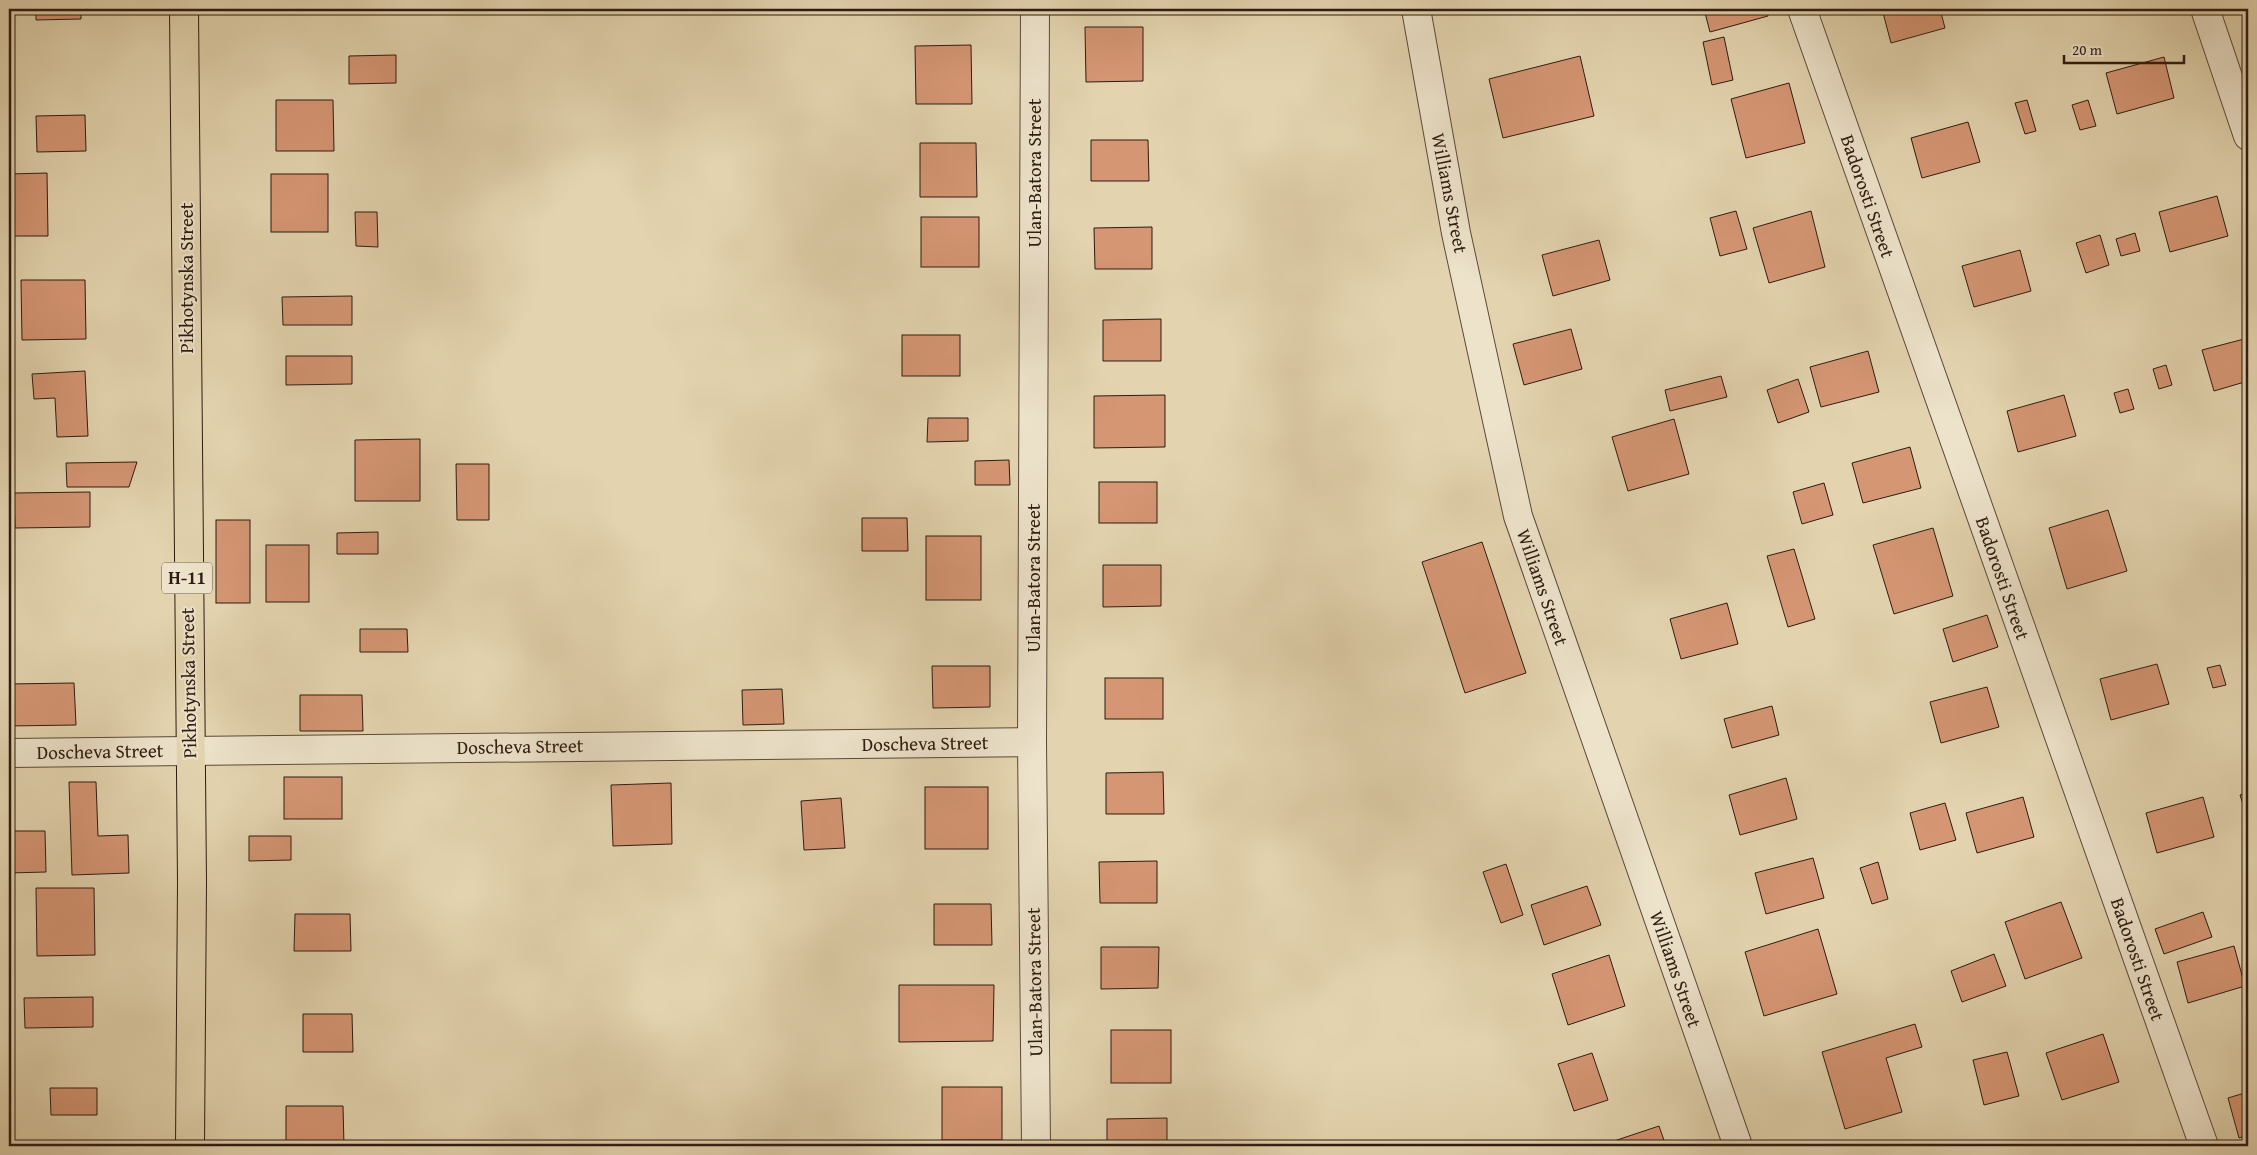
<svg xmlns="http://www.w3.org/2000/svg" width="2257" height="1155" font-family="'Gentium Book Plus',serif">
<rect width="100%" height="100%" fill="#e3d4af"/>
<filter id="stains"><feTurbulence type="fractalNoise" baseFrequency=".004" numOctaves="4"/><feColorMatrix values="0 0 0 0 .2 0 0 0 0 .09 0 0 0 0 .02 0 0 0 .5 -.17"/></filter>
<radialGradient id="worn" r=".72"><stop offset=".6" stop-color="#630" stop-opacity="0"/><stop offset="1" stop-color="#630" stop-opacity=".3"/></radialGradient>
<g fill="#d59674" stroke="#2e1b11">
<polygon points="36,9 81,9 81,19 36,20"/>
<rect x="266" y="9" width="62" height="4"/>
<polygon points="1704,9 1766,9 1768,16 1710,32"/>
<polygon points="1882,9 1940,9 1945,28 1891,43"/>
<polygon points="1085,27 1143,27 1143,81 1086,82"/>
<polygon points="1724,37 1733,80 1712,85 1703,42"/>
<polygon points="971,45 972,104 916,104 915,46"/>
<polygon points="396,55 396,83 349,84 349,56"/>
<polygon points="1580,56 1594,116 1503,138 1489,79"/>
<polygon points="2164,57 2174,98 2117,114 2106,73"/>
<polygon points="1789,83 1805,143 1746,158 1731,99"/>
<polygon points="276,100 333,100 334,151 276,151"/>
<polygon points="2027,100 2036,131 2025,134 2015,103"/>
<polygon points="2088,100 2096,126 2080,130 2072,105"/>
<polygon points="85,115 86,151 37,152 36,116"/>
<polygon points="1968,122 1980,162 1922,178 1911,138"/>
<polygon points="1091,140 1148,140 1149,181 1091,181"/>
<polygon points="920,143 976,143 977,197 920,197"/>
<polygon points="47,173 48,236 9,236 9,174"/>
<rect x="271" y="174" width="57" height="58"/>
<polygon points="2217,196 2228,236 2170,252 2159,212"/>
<polygon points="1736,211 1747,249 1720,256 1710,218"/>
<polygon points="1811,211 1825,267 1769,283 1753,228"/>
<polygon points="355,212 377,212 378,247 356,246"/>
<rect x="921" y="217" width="58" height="50"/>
<polygon points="1152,227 1152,269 1095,269 1094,228"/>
<polygon points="2135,233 2140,251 2121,256 2116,239"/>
<polygon points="2100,235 2109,265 2086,273 2076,243"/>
<polygon points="1599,240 1610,280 1553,296 1542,255"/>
<polygon points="2020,250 2031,291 1974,307 1962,266"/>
<polygon points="21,280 85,280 86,339 22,340"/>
<polygon points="352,296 352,325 283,325 282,297"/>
<polygon points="1161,319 1161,361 1103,361 1103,320"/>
<polygon points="1571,329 1582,369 1524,385 1513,344"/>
<rect x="902" y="335" width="58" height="41"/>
<polygon points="2248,338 2248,381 2214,391 2202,350"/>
<polygon points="1868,351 1879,392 1821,407 1810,367"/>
<polygon points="286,356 352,356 352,384 286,385"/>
<polygon points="2166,365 2172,385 2159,389 2153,369"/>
<polygon points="85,371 88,436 57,437 55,398 34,399 32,374"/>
<polygon points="1721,376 1727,397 1670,411 1665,390"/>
<polygon points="1798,379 1809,412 1778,423 1767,390"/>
<polygon points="2128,389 2134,409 2120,413 2114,393"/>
<polygon points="1165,395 1165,447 1094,448 1094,396"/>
<polygon points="2064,395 2076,436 2018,452 2007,411"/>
<polygon points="928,418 968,418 968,441 927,442"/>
<polygon points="1674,419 1689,474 1628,491 1612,437"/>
<polygon points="420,439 420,501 355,501 355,440"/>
<polygon points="1910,447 1921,488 1863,503 1852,463"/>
<polygon points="1009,460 1010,485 975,485 975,461"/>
<polygon points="137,462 129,487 67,487 66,463"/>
<polygon points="456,464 489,464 489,520 457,520"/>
<rect x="1099" y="482" width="58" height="41"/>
<polygon points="1824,483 1833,515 1802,524 1793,492"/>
<polygon points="90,492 90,527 15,528 14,493"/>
<polygon points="2108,510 2127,571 2067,589 2049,528"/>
<polygon points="862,518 907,518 908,551 862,551"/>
<rect x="216" y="520" width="34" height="83"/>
<polygon points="1933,528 1953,596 1894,614 1873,545"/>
<polygon points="378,532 378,554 337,554 337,533"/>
<rect x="926" y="536" width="55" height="64"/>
<polygon points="1482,542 1526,673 1465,693 1422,562"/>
<rect x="266" y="545" width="43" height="57"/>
<polygon points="1794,549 1815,619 1788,627 1767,556"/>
<polygon points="1103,565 1161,565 1161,606 1103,607"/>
<polygon points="1727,603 1738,644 1681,659 1670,619"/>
<polygon points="1987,615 1998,647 1953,662 1943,629"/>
<polygon points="360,629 407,629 408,652 360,652"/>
<polygon points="2157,664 2169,704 2111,720 2100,679"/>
<polygon points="2220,665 2226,685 2213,688 2207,668"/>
<polygon points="932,666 990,666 990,707 933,708"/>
<rect x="1105" y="678" width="58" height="41"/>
<polygon points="74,683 76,725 9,726 9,684"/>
<polygon points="1987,687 1999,727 1941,743 1930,702"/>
<polygon points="782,689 784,724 743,725 742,690"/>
<polygon points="300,695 362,695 363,731 300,731"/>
<polygon points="1772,706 1779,735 1732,748 1724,719"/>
<polygon points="1163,772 1164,814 1106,814 1106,773"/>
<rect x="284" y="777" width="58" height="42"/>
<polygon points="1786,778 1797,819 1740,835 1729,795"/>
<polygon points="69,782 96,782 98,836 128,835 129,873 72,875"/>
<polygon points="671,783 672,844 613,846 611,785"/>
<rect x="925" y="787" width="63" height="62"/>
<polygon points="2248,792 2248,820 2240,795"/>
<polygon points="2023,797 2034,837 1977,853 1966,813"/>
<polygon points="2203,797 2214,837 2157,853 2146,813"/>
<polygon points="841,798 845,848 804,850 801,801"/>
<polygon points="1945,803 1956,840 1920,850 1910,813"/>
<polygon points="9,831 45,831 46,872 9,873"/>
<polygon points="249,836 291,836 291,860 249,861"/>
<polygon points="1813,858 1824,898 1766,914 1755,873"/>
<polygon points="1157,861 1157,903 1100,903 1099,862"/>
<polygon points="1878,862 1888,899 1872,904 1860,868"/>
<polygon points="1506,864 1523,915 1501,923 1483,872"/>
<polygon points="1587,886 1601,925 1544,945 1531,905"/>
<polygon points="36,888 94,888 95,955 37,956"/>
<polygon points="2061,902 2082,958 2025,979 2005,922"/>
<polygon points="934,904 991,904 992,945 934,945"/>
<polygon points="2203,912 2212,937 2164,954 2155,929"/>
<polygon points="295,914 350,914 351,951 294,951"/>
<polygon points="1818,929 1837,994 1764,1016 1745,952"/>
<polygon points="2234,946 2245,986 2188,1003 2177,962"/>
<polygon points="1101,947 1159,947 1158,988 1101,989"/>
<polygon points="1994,954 2006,986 1962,1002 1951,971"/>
<polygon points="1609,955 1625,1006 1568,1025 1552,974"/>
<polygon points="899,985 994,985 993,1041 899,1042"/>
<polygon points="93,997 93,1027 25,1028 24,998"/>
<polygon points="303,1014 352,1014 353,1052 303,1052"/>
<polygon points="1915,1024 1922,1047 1886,1058 1902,1112 1845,1129 1822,1052"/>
<rect x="1111" y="1030" width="60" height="53"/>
<polygon points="2103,1034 2119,1082 2062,1100 2046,1053"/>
<polygon points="2007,1052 2019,1096 1984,1105 1973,1060"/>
<polygon points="1592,1053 1608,1100 1574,1111 1558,1064"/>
<rect x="942" y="1087" width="60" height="53"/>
<polygon points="50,1088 97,1088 97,1115 51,1115"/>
<polygon points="2248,1092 2248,1135 2239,1138 2228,1098"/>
<polygon points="286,1106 343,1106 344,1146 286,1146"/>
<polygon points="1167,1118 1167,1146 1107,1146 1107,1119"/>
<polygon points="1659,1126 1666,1146 1599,1146"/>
</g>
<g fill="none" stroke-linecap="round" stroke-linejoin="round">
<g stroke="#5b4938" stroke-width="30">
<g id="minor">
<polyline points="1035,9 1032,742 1036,1146"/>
<polyline points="1416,9 1456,233 1518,516 1738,1146"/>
<polyline points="1802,9 2204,1146"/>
<polyline points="2205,9 2248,136"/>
<polyline points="9,753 1032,742"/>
</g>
</g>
<g stroke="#2e1b11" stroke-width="30">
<polyline id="major" points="184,9 192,882 190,1146"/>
</g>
<use href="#minor" stroke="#ede3cb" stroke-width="28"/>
<use href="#major" stroke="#e3d4af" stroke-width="28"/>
</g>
<g text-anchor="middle" stroke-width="4" stroke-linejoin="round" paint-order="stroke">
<rect fill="#ede3cb" stroke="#675749" stroke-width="1" x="162" y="562.5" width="50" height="31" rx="4"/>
<g font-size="18" font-weight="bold" fill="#2e1b11">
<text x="187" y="584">Н-11</text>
</g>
<g font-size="19" fill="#2e1b11" stroke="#ede3cb">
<text transform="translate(1034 173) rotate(-90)" y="7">Ulan-Batora Street</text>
<text transform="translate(1450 193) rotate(79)" y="7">Williams Street</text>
<text transform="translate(1868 196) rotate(71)" y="7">Badorosti Street</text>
<text transform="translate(186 278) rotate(-90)" y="7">Pikhotynska Street</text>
<text transform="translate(1033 578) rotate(-90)" y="7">Ulan-Batora Street</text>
<text transform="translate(2003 578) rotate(71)" y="7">Badorosti Street</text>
<text transform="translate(1543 587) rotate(71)" y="7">Williams Street</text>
<text transform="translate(188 683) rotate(-91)" y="7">Pikhotynska Street</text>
<text transform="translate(925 743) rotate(-1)" y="7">Doscheva Street</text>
<text transform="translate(520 746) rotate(-1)" y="7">Doscheva Street</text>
<text transform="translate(100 751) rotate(-1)" y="7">Doscheva Street</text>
<text transform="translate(2138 959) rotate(71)" y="7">Badorosti Street</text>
<text transform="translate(1676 969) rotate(71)" y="7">Williams Street</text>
<text transform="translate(1034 982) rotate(-91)" y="7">Ulan-Batora Street</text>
</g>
</g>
<rect width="2257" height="1155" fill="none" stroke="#e3d4af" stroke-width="30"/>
<rect x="10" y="10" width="2237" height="1135" fill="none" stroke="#2e1b11" stroke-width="2.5"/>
<rect x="15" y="15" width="2227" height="1125" fill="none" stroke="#2e1b11"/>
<path d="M2064 55v8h120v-8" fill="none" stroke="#2e1b11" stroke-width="2.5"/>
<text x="2072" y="55" font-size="15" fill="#2e1b11" stroke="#ede3cb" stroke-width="4" paint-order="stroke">20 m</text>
<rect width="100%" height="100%" filter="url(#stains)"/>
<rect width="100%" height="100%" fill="url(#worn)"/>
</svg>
